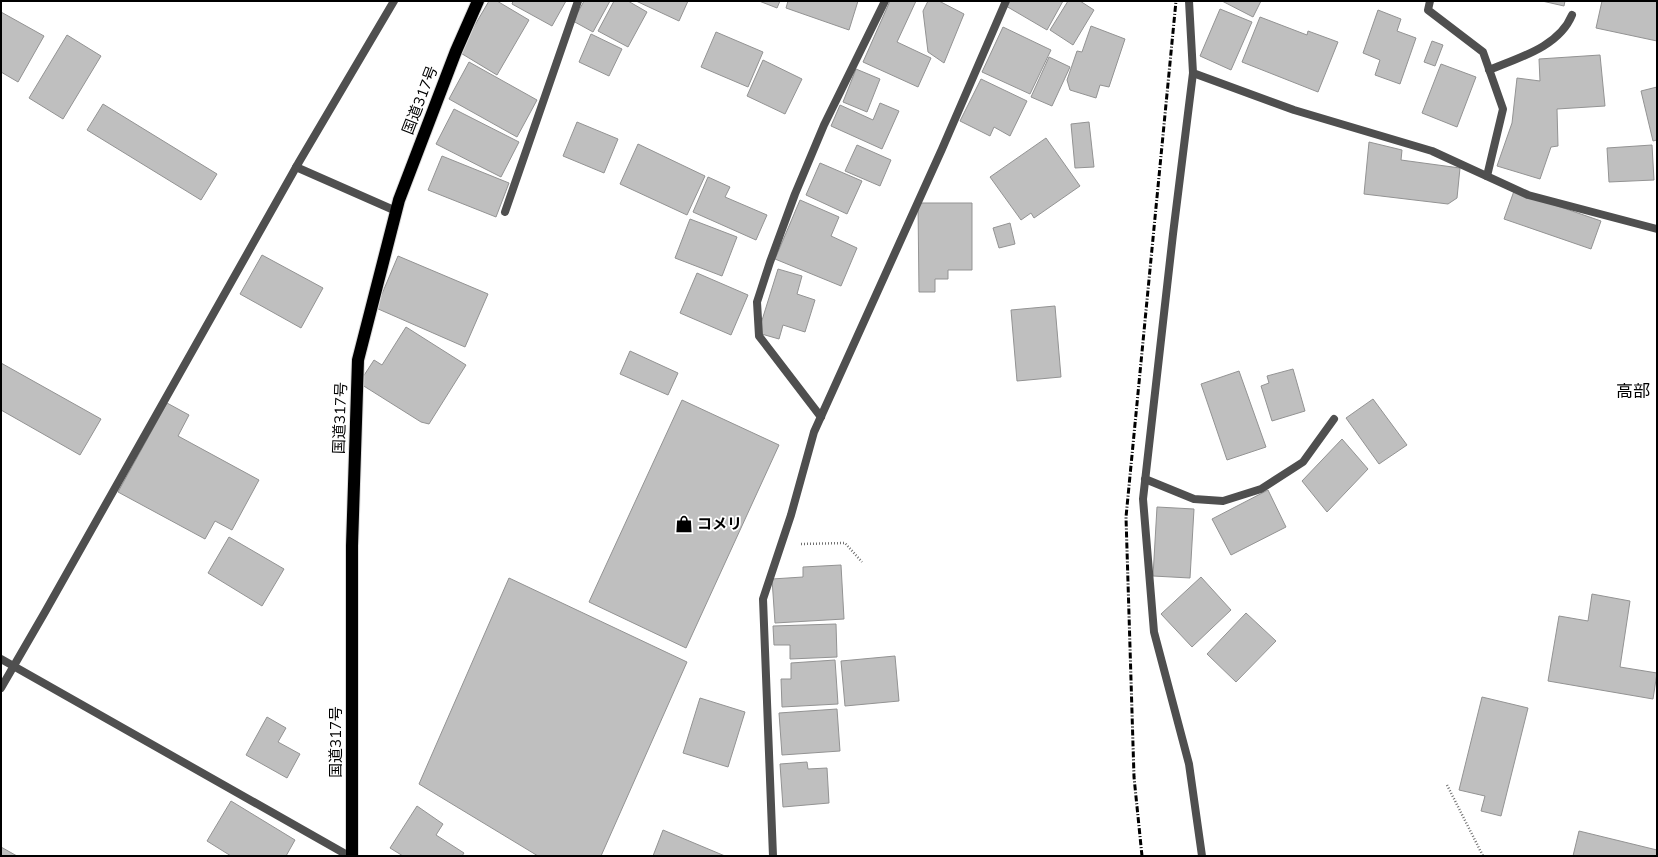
<svg xmlns="http://www.w3.org/2000/svg" width="1658" height="857" font-family="Mulish,'Noto Sans JP',sans-serif">
<rect width="100%" height="100%" fill="#fff"/>
<g fill="#bfbfbf" stroke="#939393">
<polygon points="489,1 497,1 529,20 497,75 459,52"/>
<polygon points="513,1 566,1 552,26 512,4"/>
<polygon points="584,1 610,1 593,32 573,21"/>
<polygon points="614,1 628,1 647,12 628,47 598,31"/>
<polygon points="636,1 688,1 679,21"/>
<polygon points="759,1 780,1 777,8"/>
<polygon points="788,1 858,1 849,30 786,8"/>
<polygon points="890,1 916,1 897,42 931,58 918,87 863,62"/>
<polygon points="928,1 939,1 964,14 944,63 928,52 923,11"/>
<polygon points="1009,1 1063,1 1047,30 1006,6"/>
<polygon points="1068,1 1080,1 1094,10 1073,45 1050,30"/>
<polygon points="1222,1 1261,1 1253,17"/>
<polygon points="1542,1 1565,1 1564,6"/>
<polygon points="1602,1 1657,1 1657,41 1596,28"/>
<polygon points="1220,9 1252,22 1231,70 1200,56"/>
<polygon points="1378,10 1401,19 1397,31 1416,38 1400,84 1375,75 1380,60 1363,53"/>
<polygon points="1,12 44,36 18,82 1,72"/>
<polygon points="1260,17 1307,35 1308,31 1338,42 1318,92 1242,62"/>
<polygon points="1091,26 1125,39 1109,87 1100,85 1096,98 1070,90 1067,80 1077,51 1082,52"/>
<polygon points="1003,27 1051,50 1030,94 982,72"/>
<polygon points="716,32 763,52 748,87 701,67"/>
<polygon points="591,34 622,49 609,76 579,62"/>
<polygon points="67,35 101,56 63,119 29,98"/>
<polygon points="1432,41 1443,45 1435,66 1424,62"/>
<polygon points="1600,55 1605,106 1557,109 1558,146 1551,147 1540,179 1497,166 1512,123 1517,78 1540,81 1539,59"/>
<polygon points="1049,57 1070,67 1052,106 1031,97"/>
<polygon points="763,60 802,79 785,114 747,96"/>
<polygon points="469,62 537,100 517,137 449,99"/>
<polygon points="1441,64 1476,77 1457,127 1422,113"/>
<polygon points="856,69 880,79 867,112 843,102"/>
<polygon points="981,79 1027,101 1010,136 994,127 990,136 960,121"/>
<polygon points="1657,87 1657,140 1653,141 1641,91"/>
<polygon points="880,103 899,111 882,149 831,126 840,105 873,120"/>
<polygon points="103,104 217,174 201,200 87,130"/>
<polygon points="454,109 519,142 501,177 436,144"/>
<polygon points="577,122 618,139 604,173 563,156"/>
<polygon points="1089,122 1094,167 1075,168 1071,124"/>
<polygon points="1046,138 1080,186 1034,218 1031,213 1021,220 990,177"/>
<polygon points="1369,142 1402,150 1401,160 1460,168 1457,198 1448,204 1364,194"/>
<polygon points="638,144 705,176 687,215 620,184"/>
<polygon points="857,145 891,160 880,186 845,171"/>
<polygon points="1652,145 1654,180 1609,182 1607,148"/>
<polygon points="442,156 509,183 496,217 428,190"/>
<polygon points="820,163 862,181 847,214 806,195"/>
<polygon points="708,177 730,187 725,197 767,215 756,240 693,212"/>
<polygon points="1514,191 1601,221 1591,249 1504,219"/>
<polygon points="800,200 839,217 831,236 857,248 841,286 775,259"/>
<polygon points="918,203 972,203 972,270 948,270 948,279 935,279 935,292 919,292"/>
<polygon points="690,219 737,237 722,276 675,258"/>
<polygon points="1010,223 1015,244 999,248 993,228"/>
<polygon points="262,255 323,288 301,328 240,294"/>
<polygon points="398,256 488,294 465,347 376,308"/>
<polygon points="778,269 802,276 797,294 815,300 805,332 783,325 779,339 758,333"/>
<polygon points="697,273 748,295 731,335 680,313"/>
<polygon points="1055,306 1061,377 1017,381 1011,310"/>
<polygon points="406,327 466,365 429,424 421,422 359,383 374,360 382,365"/>
<polygon points="630,351 678,373 668,395 620,374"/>
<polygon points="1,363 101,419 80,455 1,410"/>
<polygon points="1293,369 1305,411 1272,421 1261,386 1269,383 1267,376"/>
<polygon points="1239,371 1266,447 1227,460 1201,384"/>
<polygon points="1373,399 1407,445 1379,464 1346,418"/>
<polygon points="682,400 779,445 686,648 589,602"/>
<polygon points="167,403 189,415 178,436 259,480 232,530 215,521 205,539 118,492"/>
<polygon points="1342,439 1368,469 1327,512 1302,481"/>
<polygon points="1268,490 1286,527 1231,555 1212,519"/>
<polygon points="1157,507 1194,509 1190,578 1153,576"/>
<polygon points="229,537 284,569 262,606 208,573"/>
<polygon points="841,565 844,619 775,623 772,579 803,577 803,567"/>
<polygon points="1201,577 1231,610 1192,647 1161,614"/>
<polygon points="509,578 687,662 601,856 538,856 419,784"/>
<polygon points="1592,594 1630,601 1620,667 1657,673 1653,699 1548,681 1559,616 1588,621"/>
<polygon points="1246,613 1276,641 1236,682 1207,654"/>
<polygon points="836,624 837,657 790,659 790,645 774,645 773,626"/>
<polygon points="895,656 899,701 845,706 841,661"/>
<polygon points="835,660 838,704 782,707 781,679 791,679 791,663"/>
<polygon points="1482,697 1528,708 1501,816 1481,811 1485,796 1459,790"/>
<polygon points="700,698 745,712 728,767 683,753"/>
<polygon points="837,709 840,751 782,755 779,713"/>
<polygon points="267,717 286,728 278,742 300,754 287,778 246,755"/>
<polygon points="807,762 808,769 827,768 829,803 783,807 780,764"/>
<polygon points="231,801 295,840 286,856 231,856 207,841"/>
<polygon points="417,806 443,824 436,835 464,853 462,856 403,856 390,848"/>
<polygon points="663,830 725,856 653,856"/>
<polygon points="1579,831 1657,850 1657,856 1573,856"/>
<polygon points="1,847 17,856 1,856"/>
</g>
<g fill="none" stroke-linecap="round" stroke-linejoin="round">
<g stroke="#dbdbdb" stroke-width="14">
<polyline id="highway" points="352,856 352,546 358,360 399,200 456,51 478,1"/>
</g>
<g stroke="#717171" stroke-width="2.5" stroke-dasharray="1 2" stroke-linecap="butt">
<polyline points="801,544 845,543 862,562"/>
<polyline points="1447,785 1483,856"/>
</g>
<polyline stroke="#4f4f4f" stroke-width="8" points="505,212 578,1"/>
<g stroke="#4f4f4f" stroke-width="8">
<polyline points="1189,1 1193,73 1294,110 1432,151 1528,195 1657,229"/>
<polyline points="1430,1 1428,10 1483,52 1503,109 1487,176"/>
<path d="M 1489,70 C 1518,58 1559,47 1572,15"/>
<polyline points="1193,73 1173,234 1143,499 1154,632 1189,764 1202,856"/>
<polyline points="296,167 396,211"/>
<polyline points="821,417 759,336 757,302 770,262 795,194 824,125 885,1"/>
<polyline points="1145,479 1194,499 1223,501 1261,489 1303,462 1334,419"/>
<polyline points="1,659 349,856"/>
<polyline points="1,688 45,612 299,162 394,1"/>
<polyline points="773,856 763,599 791,515 814,432 942,149 1006,1"/>
</g>
<use href="#highway" stroke="#000" stroke-width="12"/>
<polyline stroke="#000" stroke-width="3" stroke-dasharray="6 2 1 2" stroke-linecap="butt" points="1142,856 1134,777 1126,517 1176,1"/>
</g>
<defs>
<g id="shop-bare" transform="scale(1.38)"><path d="M-5-2.5h2.3a2.7 3.5 0 0 1 5.4 0H5L5.5 6h-11ZM-1.5-2.5h3a1.5 2.3 0 0 0-3 0Z" fill="#000" stroke="#fff" stroke-width="2.5" paint-order="stroke"/></g>
</defs>
<g fill-rule="evenodd">
<use href="#shop-bare" x="684" y="524"/>
</g>
<g text-anchor="middle" stroke-width="3.5" stroke-linejoin="round" paint-order="stroke">
<g font-size="15" fill="#000" stroke="#fff">
<text transform="translate(420 100) rotate(-69)" y="5">国道317号</text>
<text transform="translate(340 418) rotate(-88)" y="5">国道317号</text>
<text transform="translate(336 742) rotate(-90)" y="5">国道317号</text>
</g>
<g font-size="15" font-weight="bold" fill="#000" stroke="#fff" text-anchor="start">
<text x="697" y="529">コメリ</text>
</g>
<g font-size="17" fill="#000" stroke="#fff">
<text x="1633" y="397">高部</text>
</g>
</g>
<rect width="1658" height="857" fill="none" stroke="#000000" stroke-width="4"/>
</svg>
